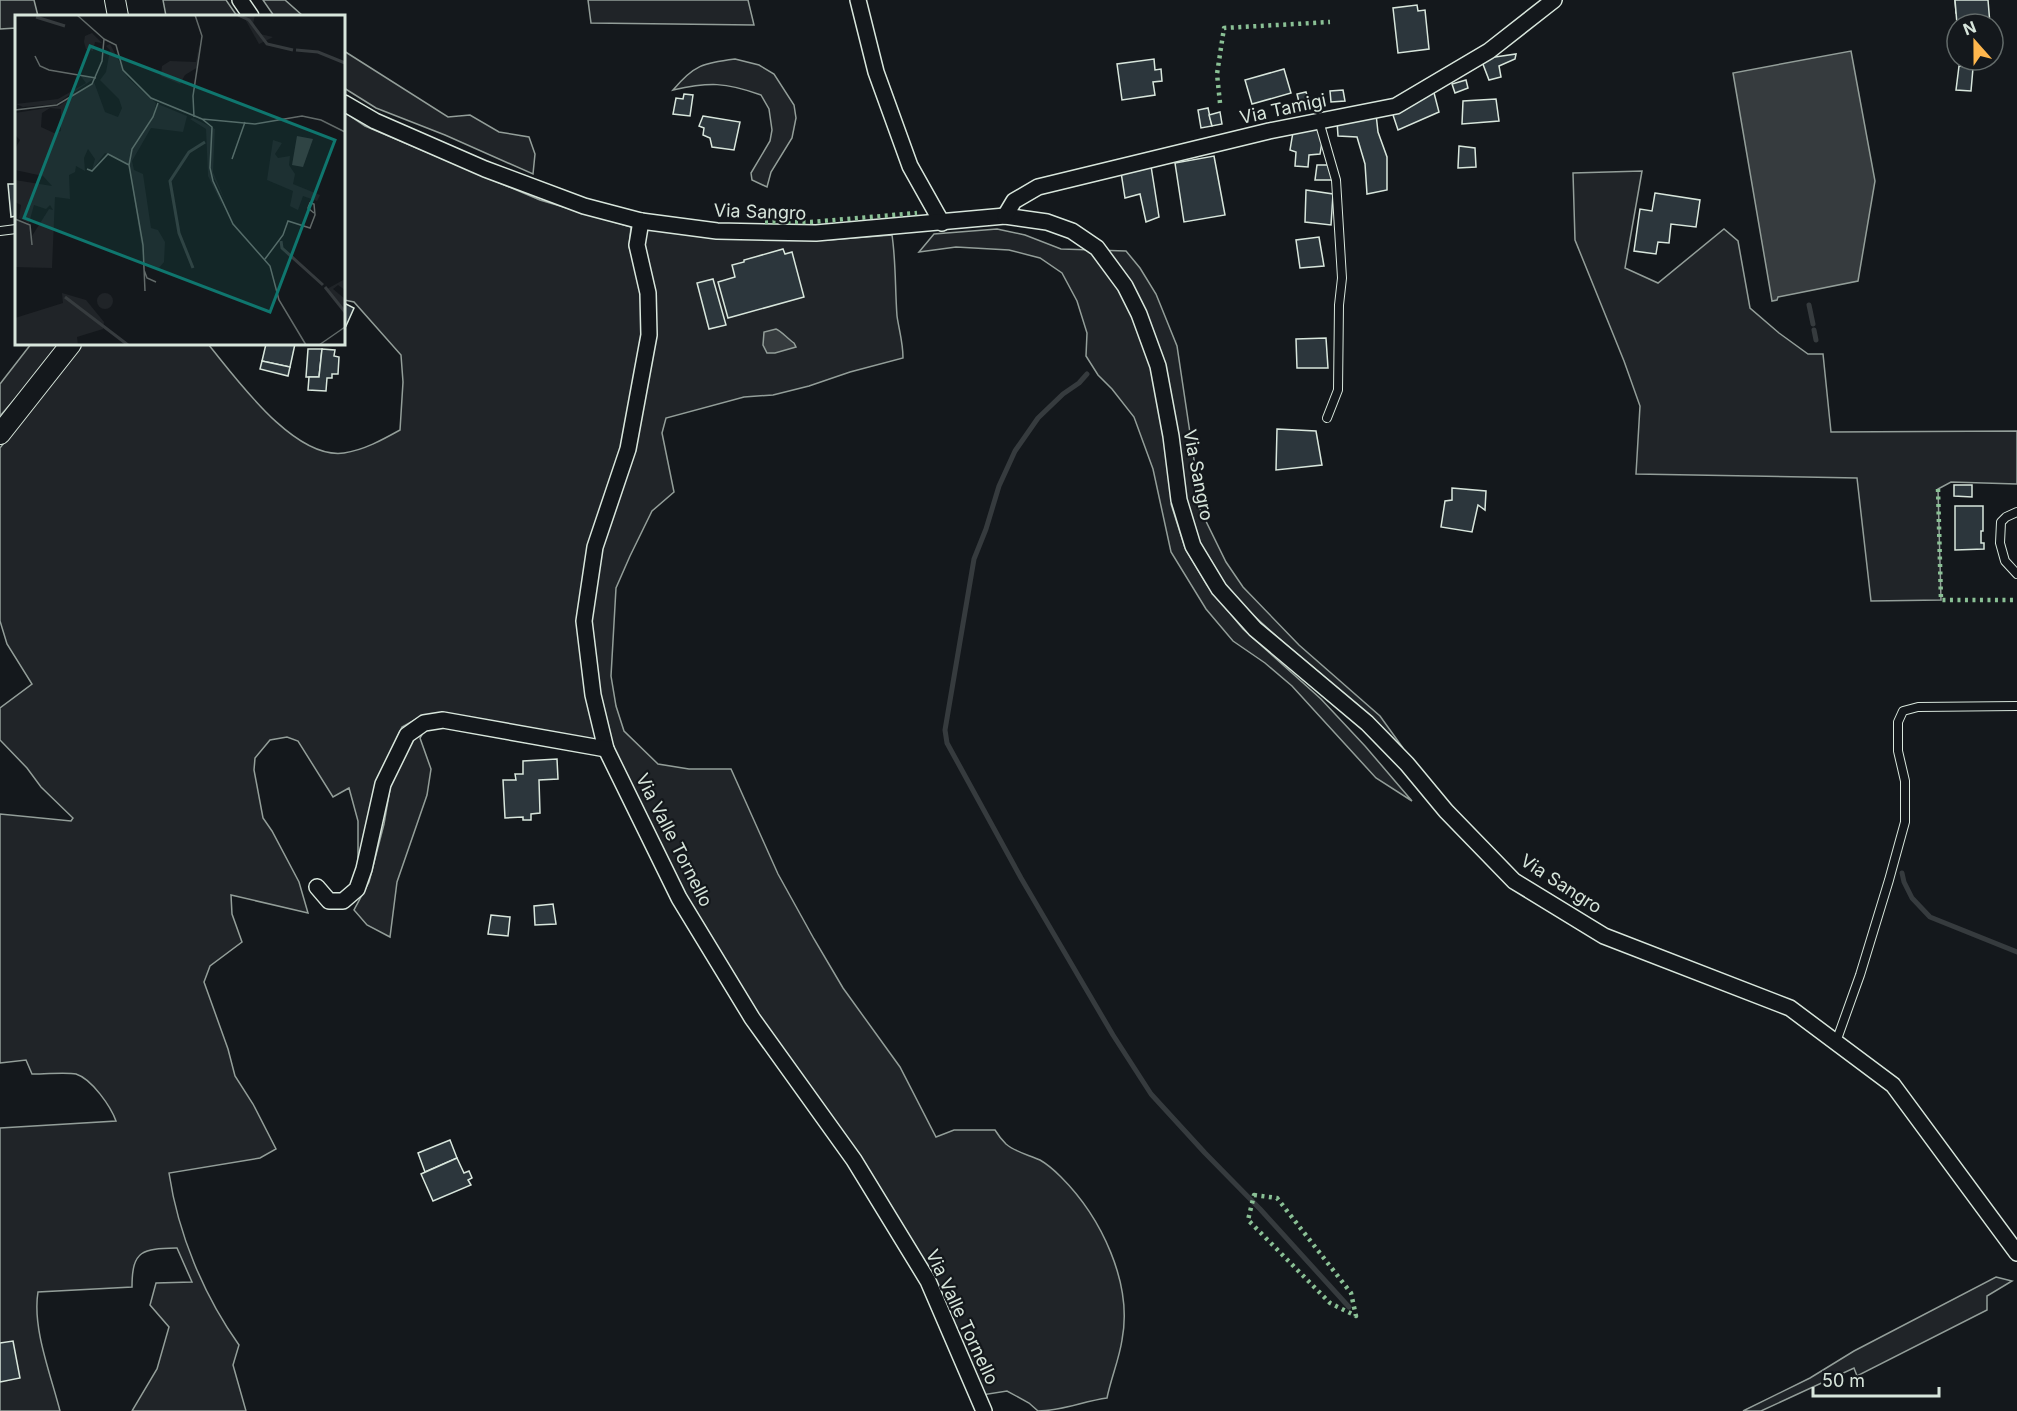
<svg xmlns="http://www.w3.org/2000/svg" width="2017" height="1411" font-family="Inter,sans-serif">
<rect width="100%" height="100%" fill="#14181c"/>
<g fill="#202428" stroke="#939e99" stroke-width="1.5">
<polygon points="0,0 34,0 38,16 16,16 16,28 0,29"/>
<polygon points="163,0 226,0 237,16 166,16"/>
<polygon points="263,0 285,0 303,16 274,16"/>
<polygon points="588,0 748,0 754,25 591,23"/>
<polygon points="344,51 448,117 470,115 499,132 529,137 535,154 533,174 445,135 376,108 344,88"/>
<path d="M 735,59 L 759,65 L 774,74 L 794,105 L 796,118 L 792,138 L 771,172 L 767,187 L 752,180 L 751,173 L 770,141 L 772,130 L 769,109 L 761,95 C 725,82 709,82 673,90 C 694,65 703,63 735,59 Z"/>
<path d="M 344,112 L 365,126 L 540,200 L 631,227 L 629,247 L 638,271 L 647,267 L 645,243 L 646,228 L 771,240 L 828,240 L 892,235 C 896,262 895,289 897,316 C 899,330 903,342 903,358 L 850,372 L 809,386 L 773,395 L 744,397 L 666,418 L 662,433 L 674,492 L 652,511 L 630,556 L 616,588 L 611,676 L 616,706 L 624,731 L 658,764 L 689,769 L 731,769 L 778,874 L 814,939 L 843,988 L 900,1067 L 936,1137 L 954,1130 L 995,1130 C 998,1135 1002,1140 1006,1144 C 1015,1152 1029,1155 1040,1160 C 1047,1164 1055,1171 1061,1177 C 1101,1217 1133,1283 1122,1340 C 1119,1360 1111,1378 1107,1398 C 1084,1401 1062,1411 1038,1411 L 1029,1403 L 1007,1391 L 982,1395 L 930,1276 L 757,1017 L 592,739 L 440,714 L 420,717 L 402,727 L 390,753 L 358,869 L 358,821 L 349,788 L 333,797 L 298,741 L 287,737 L 270,740 L 255,758 L 254,770 L 263,818 L 272,831 L 299,882 L 308,913 L 231,895 L 232,914 L 242,942 L 210,966 L 204,982 L 228,1049 L 235,1076 L 253,1104 L 276,1149 L 260,1158 L 169,1173 C 178,1234 204,1296 239,1345 L 233,1365 L 246,1411 L 132,1411 L 157,1369 L 169,1327 L 150,1305 L 156,1283 L 192,1282 L 177,1248 C 143,1249 132,1249 132,1287 L 38,1292 C 32,1328 51,1375 60,1411 L 0,1411 L 0,1128 L 116,1121 C 111,1107 92,1079 76,1074 C 68,1072 42,1074 32,1074 L 26,1060 L 0,1063 L 0,814 L 71,821 L 73,818 L 41,787 L 27,768 L 0,740 L 0,708 L 32,684 L 7,644 L 0,621 L 0,448 L 80,344 L 208,344 C 236,378 294,460 344,453 C 364,450 382,440 400,430 L 403,382 L 401,355 L 354,302 L 344,300 Z"/>
<polygon points="1642,171 1625,268 1658,283 1724,229 1738,241 1750,308 1779,333 1808,354 1823,354 1831,432 2017,431 2017,484 1951,482 1938,489 1941,600 1871,601 1857,478 1636,474 1640,406 1624,361 1575,240 1573,173"/>
<path d="M 997,229 L 1025,235 L 1061,249 L 1126,251 L 1140,268 L 1156,294 L 1177,346 L 1196,473 L 1200,509 L 1226,562 L 1243,587 L 1299,645 L 1380,716 L 1403,748 C 1376,723 1349,698 1321,674 C 1275,635 1226,598 1198,544 C 1192,531 1189,514 1184,500 L 1171,504 L 1185,548 L 1207,585 L 1243,629 L 1321,699 L 1365,746 L 1412,801 L 1376,778 L 1292,686 L 1265,663 L 1233,641 L 1206,609 L 1171,552 L 1153,469 L 1134,417 L 1112,389 L 1098,375 L 1086,356 L 1087,333 L 1077,301 L 1062,273 L 1040,258 L 1009,250 L 956,247 L 919,252 L 934,234 Z"/>
<polygon points="31,344 60,344 45,365 0,416 0,384"/>
<polygon points="427,726 420,738 431,769 427,795 397,882 390,937 367,925 354,910 369,882 384,824 392,777 409,741"/>
<polygon points="1996,1277 2012,1281 1987,1296 1987,1310 1857,1376 1854,1368 1761,1411 1743,1411 1810,1378 1854,1351"/>
</g>
<g fill="#363b3e" stroke="#939e99" stroke-width="1.5">
<polygon points="1851,51 1875,181 1858,281 1778,297 1777,300 1772,301 1733,73"/>
<path d="M 776,329 C 780,330 788,339 794,343 L 796,347 L 775,353 L 767,353 L 763,345 L 764,332 Z"/>
</g>
<g fill="none" stroke-linecap="round" stroke-linejoin="round">
<g stroke="#363b3e" stroke-width="5">
<polyline points="1809,305 1813,324"/>
<polyline points="1814,330 1816,340"/>
<polyline points="1087,374 1079,383 1063,394 1038,418 1015,451 999,486 986,529 974,559 945,730 947,743 1021,878 1113,1035 1151,1094 1205,1153 1260,1209 1349,1307"/>
<polyline points="1902,873 1904,882 1912,898 1930,917 2017,952"/>
</g>
</g>
<g fill="#2c363c" stroke="#d8e6dc" stroke-width="1.5">
<polygon points="1955,0 1982,0 1983,10 1956,13"/>
<polygon points="1955,0 1988,0 1990,24 1957,24"/>
<polygon points="1417,5 1418,11 1425,10 1429,49 1398,53 1393,8"/>
<polygon points="1516,54 1515,59 1499,66 1501,77 1489,80 1481,59"/>
<polygon points="1154,59 1155,70 1161,69 1162,81 1153,82 1155,95 1122,100 1117,64"/>
<polygon points="1959,66 1973,68 1971,91 1956,90"/>
<polygon points="1284,69 1291,93 1252,104 1245,80"/>
<polygon points="1466,80 1468,88 1455,93 1452,84"/>
<polygon points="1433,89 1439,112 1398,130 1389,103"/>
<polygon points="1343,90 1345,101 1331,102 1330,91"/>
<polygon points="1306,92 1310,104 1300,106 1297,94"/>
<polygon points="684,94 693,95 690,116 673,114 676,98 683,99"/>
<polygon points="1496,99 1499,121 1462,124 1463,101"/>
<polygon points="1208,108 1212,126 1201,128 1198,110"/>
<polygon points="1220,112 1222,124 1212,126 1209,115"/>
<polygon points="1376,114 1378,132 1387,157 1387,190 1367,194 1365,164 1357,137 1338,136 1337,121"/>
<polygon points="703,116 740,122 734,150 712,147 710,138 703,135 704,128 699,126"/>
<polygon points="1294,126 1324,130 1320,154 1309,155 1308,167 1295,166 1296,152 1290,150"/>
<polygon points="1459,146 1475,148 1476,167 1458,168"/>
<polygon points="1214,156 1225,215 1184,222 1175,163"/>
<polygon points="1317,165 1331,165 1336,180 1315,180"/>
<polygon points="1151,166 1159,217 1146,222 1140,194 1125,198 1121,172"/>
<polygon points="8,184 16,184 16,216 11,217"/>
<polygon points="1306,190 1333,194 1331,225 1305,222"/>
<polygon points="1655,193 1700,200 1696,227 1671,224 1669,243 1658,242 1656,254 1634,251 1640,209 1652,211"/>
<polygon points="1319,237 1324,266 1300,268 1296,240"/>
<polygon points="783,249 785,254 792,252 804,297 728,318 718,282 735,277 732,265 744,262 744,260"/>
<polygon points="713,279 726,325 709,329 697,283"/>
<polygon points="344,303 354,308 346,326 344,324"/>
<polygon points="1326,338 1328,368 1297,368 1296,339"/>
<polygon points="266,344 295,344 290,367 262,361"/>
<polygon points="308,349 322,349 319,377 306,377"/>
<polygon points="322,349 335,350 334,356 339,357 338,374 332,374 332,378 327,378 326,391 308,390 309,377 319,377"/>
<polygon points="262,361 290,367 288,376 260,369"/>
<polygon points="1277,429 1316,431 1322,465 1276,470"/>
<polygon points="1954,485 1972,485 1972,497 1954,496"/>
<polygon points="1452,488 1486,491 1485,510 1478,505 1472,532 1441,527 1445,501 1452,500"/>
<polygon points="1955,506 1983,506 1983,531 1981,531 1981,543 1984,543 1984,549 1955,550"/>
<polygon points="557,759 558,779 539,780 540,813 531,814 531,820 523,820 523,817 505,818 503,780 516,780 515,774 523,774 523,761"/>
<polygon points="553,904 556,924 535,925 534,906"/>
<polygon points="491,915 510,917 508,936 488,934"/>
<polygon points="450,1140 457,1158 425,1172 418,1153"/>
<polygon points="457,1158 464,1173 469,1171 472,1178 468,1180 471,1185 433,1201 421,1174"/>
<polygon points="13,1341 20,1378 0,1382 0,1343"/>
</g>
<g fill="none" stroke-linecap="round" stroke-linejoin="round">
<g stroke="#d8e6dc" stroke-width="10">
<g id="service">
<polyline points="1319,121 1336,180 1342,278 1339,305 1338,390 1327,418"/>
<polyline points="0,231 16,229"/>
<polyline points="2017,512 2006,517 2001,522 2000,543 2005,561 2017,574"/>
<polyline points="1836,1042 1860,975 1889,880 1905,822 1905,781 1898,751 1898,722 1903,711 1918,707 2017,706"/>
</g>
</g>
<g stroke="#d8e6dc" stroke-width="18">
<g id="minor">
<polyline points="240,0 251,16"/>
<polyline points="858,0 876,72 910,166 942,223"/>
<polyline points="344,103 375,121 485,169 584,206 641,221 717,231 816,233 1005,216 1047,222 1072,231 1097,248 1125,286 1139,314 1158,366 1171,436 1179,500 1193,546 1219,589 1255,629 1367,723 1407,764 1446,811 1514,881 1604,936 1790,1008 1893,1085 2017,1253"/>
<polyline points="1005,216 1014,201 1038,187 1269,131 1396,106 1489,51 1554,0"/>
<polyline points="641,221 637,245 648,293 649,335 628,449 595,547 584,621 593,695 606,749 679,898 752,1018 854,1160 928,1281 984,1411"/>
<polyline points="317,887 329,901 343,901 357,889 364,869 383,784 407,735 424,723 443,720 606,749"/>
</g>
</g>
<g stroke="#d8e6dc" stroke-width="22">
<g id="tertiary">
<polyline points="115,0 118,16"/>
<polyline points="0,434 71,344"/>
</g>
</g>
<use href="#service" stroke="#14181c" stroke-width="8"/>
<use href="#minor" stroke="#14181c" stroke-width="15"/>
<use href="#tertiary" stroke="#14181c" stroke-width="20"/>
<g stroke="#8ac095" stroke-width="4.5" stroke-dasharray="3 4.5" stroke-linecap="butt">
<polyline points="1220,103 1217,74 1224,28 1330,22"/>
<polyline points="765,222 811,222 917,213"/>
<polyline points="1938,489 1941,600 2017,600"/>
<polygon points="1254,1195 1277,1198 1351,1293 1356,1316 1330,1303 1248,1220"/>
</g>
</g>
<g text-anchor="middle" stroke-width="4.5" stroke-linejoin="round" paint-order="stroke">
<g font-size="18" fill="#d8e6dc" stroke="#14181c">
<text transform="translate(1283 109) rotate(-12)" y="6">Via Tamigi</text>
<text transform="translate(760 212) rotate(2)" y="6">Via Sangro</text>
<text transform="translate(1198 475) rotate(79)" y="6">Via Sangro</text>
<text transform="translate(674 840) rotate(63)" y="6">Via Valle Tornello</text>
<text transform="translate(1561 884) rotate(33)" y="6">Via Sangro</text>
<text transform="translate(962 1317) rotate(65)" y="6">Via Valle Tornello</text>
</g>
</g>
<g transform="translate(15 15)">
<rect width="330" height="330" fill="#14181c"/>
<path d="M 220,0 L 240,0 L 238,9 L 245,19 L 258,22 L 244,29 L 230,4 ZM 77,18 L 87,28 L 80,27 L 78,36 L 71,34 L 69,27 L 70,21 ZM 95,29 L 113,63 L 141,88 L 139,98 L 143,89 L 172,101 L 168,117 L 136,113 L 117,146 L 119,155 L 128,159 L 136,213 L 143,215 L 150,227 L 149,247 L 144,253 L 129,247 L 114,150 L 90,138 L 77,155 L 80,144 L 73,134 L 69,143 L 70,156 L 61,151 L 60,157 L 54,160 L 55,184 L 40,182 L 37,253 L 0,252 L 0,203 L 14,210 L 17,221 L 34,194 L 38,195 L 35,190 L 31,194 L 19,190 L 14,208 L 4,203 L 6,190 L 0,187 L 0,165 L 37,171 L 28,161 L 0,155 L 0,134 L 5,125 L 0,120 L 0,98 L 44,91 L 79,67 L 90,97 L 103,102 L 107,93 L 104,84 L 85,65 L 91,57 L 95,35 L 91,31 ZM 35,93 L 46,94 L 46,116 L 39,118 L 26,112 L 27,98 ZM 184,30 L 183,52 L 170,60 L 165,69 L 146,61 L 147,51 L 155,46 L 181,47 ZM 65,60 L 80,63 L 41,89 L 8,92 L 1,89 L 43,84 L 71,68 ZM 178,103 L 200,114 L 198,157 L 211,188 L 194,153 L 209,194 L 193,161 L 191,114 L 175,104 ZM 258,125 L 267,128 L 260,139 L 263,143 L 275,141 L 274,150 L 280,159 L 278,169 L 305,180 L 302,186 L 288,181 L 283,195 L 275,191 L 278,176 L 252,165 ZM 330,264 L 330,275 L 323,270 L 318,274 L 330,284 L 330,295 L 312,274 ZM82 286a8 8 0 1 1 16 0a8 8 0 1 1-16 0ZM 47,278 L 71,285 L 89,307 L 88,314 L 62,322 L 63,330 L 0,330 L 0,303 L 48,288 Z" fill="#202428" fill-rule="evenodd"/>
<path d="M 282,121 L 298,124 L 288,152 L 277,150 Z" fill="#363b3e"/>
<path fill="none" stroke="#363b3e" stroke-width="3" d="M 223,0 L 234,5 L 252,29 L 278,35M 21,2 L 50,11M 281,35 L 303,37 L 330,48M 266,226 L 267,233 L 308,270M 178,253 L 164,218 L 155,166 L 174,137 L 190,127M 310,272 L 330,297M 50,282 L 113,330"/>
<path fill="none" stroke="#626a69" stroke-width="1.5" d="M 89,24 L 101,30 L 108,55 L 136,83 L 187,104 L 197,112 L 195,153 L 198,166 L 218,209 L 255,251 L 264,285 L 291,330M 20,41 L 25,51 L 34,55 L 81,63M 0,95 L 42,90 L 77,69 L 87,46 L 89,24 L 62,0M 179,102 L 178,81 L 187,21 L 180,0M 187,104 L 240,109 L 287,101 L 306,105 L 330,117M 217,144 L 230,107M 72,154 L 77,156 L 93,139 L 114,150M 0,204 L 15,210 L 17,230M 250,244 L 268,220 L 273,206 L 295,213 L 300,200 L 299,189 L 295,188 L 293,193 L 299,198M 129,255 L 132,263 L 141,267M 130,276 L 128,230 L 114,150 L 117,134 L 138,102 L 143,88M 304,330 L 330,312"/>
<path fill="#0f766e" fill-opacity="0.15" stroke="#0f766e" stroke-width="3" d="M 75,31 L 320,125 L 255,297 L 9,203 Z"/>
<rect width="330" height="330" fill="none" stroke="#d8e6dc" stroke-width="3"/>
</g>
<g transform="translate(1975 42) rotate(339)"><circle r="28" fill="#14181c" stroke="#626a69" stroke-width="1.5"/>
<path d="M0-4.5L10 22L0 15L-10 22Z" fill="#ffb74d"/>
<text y="-9" font-size="16" font-weight="bold" text-anchor="middle" fill="#d8e6dc">N</text>
</g>
<path d="M1813 1387v9h126v-9" fill="none" stroke="#d8e6dc" stroke-width="3"/>
<text x="1822" y="1387" font-size="18" fill="#d8e6dc" stroke="#14181c" stroke-width="4.5" paint-order="stroke">50 m</text>
</svg>
